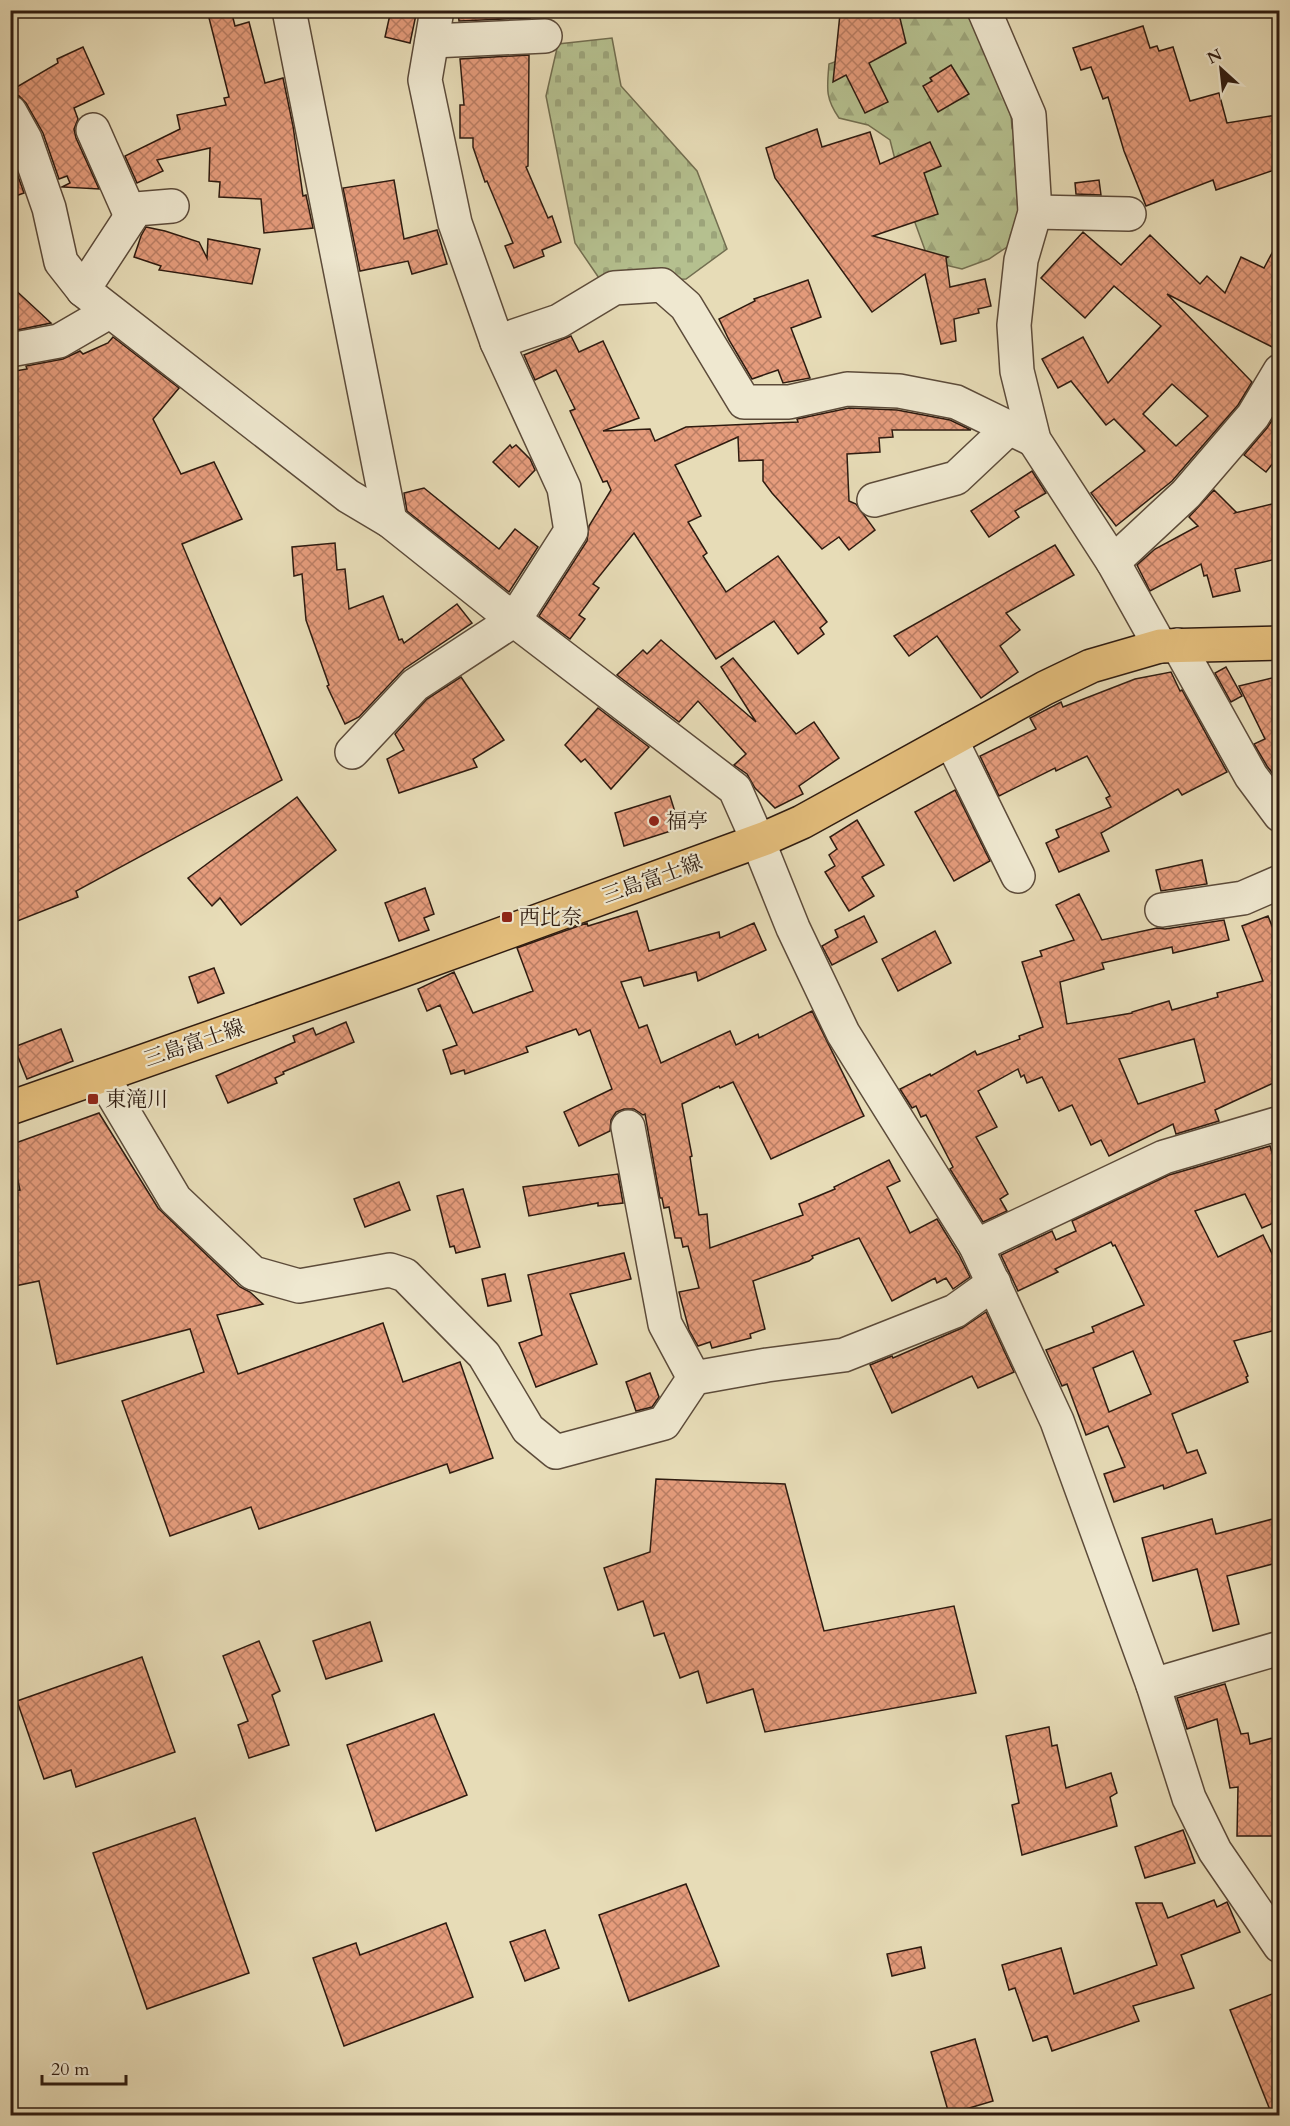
<svg xmlns="http://www.w3.org/2000/svg" width="1290" height="2126" font-family="Cardo,'Noto Serif JP',serif">
<defs>
<pattern id="forest-firs" width="22" height="20" patternUnits="userSpaceOnUse" patternTransform="scale(1.5)"><rect width="22" height="20" fill="#b5c08f"/><path d="M5 1l3.5 6h-7zM16 11l3.5 6h-7z" fill="#9ca47a"/></pattern>
<pattern id="cemetery-stones" width="16" height="16" patternUnits="userSpaceOnUse" patternTransform="scale(1.5)"><rect width="16" height="16" fill="#b5c08f"/><path d="M2 7V4a2 2 0 0 1 4 0v3zM10 15v-3a2 2 0 0 1 4 0v3z" fill="#9ca47a"/></pattern>
<pattern id="building-cross-hatch" width="8" height="8" patternUnits="userSpaceOnUse" patternTransform="scale(1.5)"><rect width="8" height="8" fill="#e59c7c"/><path d="M0 0l8 8M0 8l8-8" fill="none" stroke="#ba7e64"/></pattern>
</defs>
<rect width="100%" height="100%" fill="#e7dcb7"/>
<filter id="stains"><feTurbulence type="fractalNoise" baseFrequency=".00333" numOctaves="4"/><feColorMatrix values="0 0 0 0 .2 0 0 0 0 .09 0 0 0 0 .02 0 0 0 .5 -.17"/></filter>
<radialGradient id="worn" r=".72"><stop offset=".6" stop-color="#630" stop-opacity="0"/><stop offset="1" stop-color="#630" stop-opacity=".3"/></radialGradient>
<path fill="url(#forest-firs)" stroke="#726e50" stroke-width="1.5" d="M 916,11 L 965,11 L 986,28 L 1009,85 L 1012,128 L 1023,153 L 1024,205 L 1010,245 L 989,259 L 962,269 L 929,261 L 902,187 L 890,140 L 868,125 L 839,118 C 825,98 827,88 829,64 L 848,57 L 898,17 Z"/>
<polygon fill="url(#cemetery-stones)" stroke="#726e50" stroke-width="1.5" points="612,38 621,86 697,171 727,249 686,279 612,280 599,278 575,243 546,96 558,44"/>
<g fill="url(#building-cross-hatch)" stroke="#2e1b10" stroke-width="1.5" fill-rule="evenodd">
<polygon points="207,10 231,10 235,26 249,22 265,83 283,78 293,126 303,196 306,195 313,228 264,233 261,199 219,197 220,182 209,181 210,148 157,160 163,171 137,183 125,156 180,129 177,115 226,105 224,98 229,97"/>
<polygon points="391,10 417,10 410,43 385,37"/>
<polygon points="458,10 530,10 530,18 459,21"/>
<polygon points="861,10 898,10 906,43 869,63 888,102 865,113 846,75 833,82 840,14"/>
<polygon points="1143,26 1150,48 1157,46 1159,51 1173,47 1190,101 1219,93 1227,123 1277,115 1280,133 1280,168 1216,190 1213,180 1146,206 1124,151 1108,97 1103,99 1091,67 1081,70 1073,48"/>
<polygon points="83,47 104,94 74,108 78,119 74,129 76,138 99,189 62,187 70,183 67,176 59,179 43,133 26,103 19,96 10,93 10,91 58,63 57,59"/>
<polygon points="529,55 528,166 526,167 548,218 552,216 561,242 542,250 544,256 514,268 505,246 513,243 487,181 485,182 473,147 473,138 460,138 460,105 464,105 460,59"/>
<polygon points="951,65 969,94 938,112 923,86 932,81 930,78"/>
<polygon points="817,129 822,147 870,132 880,164 930,142 941,166 924,173 938,214 873,236 948,257 946,258 950,287 985,279 991,306 978,309 979,313 954,319 956,341 941,344 925,274 872,312 775,178 766,148"/>
<polygon points="10,154 24,193 10,198"/>
<polygon points="394,180 404,239 437,230 447,264 412,274 408,261 360,271 343,188"/>
<polygon points="1099,180 1101,195 1076,194 1075,183"/>
<polygon points="146,227 165,231 199,242 207,258 208,239 260,249 252,284 159,270 161,266 134,257 141,236"/>
<path d="M 1083,232 L 1121,265 L 1150,235 L 1200,284 L 1207,276 L 1225,293 L 1241,257 L 1264,268 L 1280,238 L 1280,351 L 1167,294 L 1252,382 L 1238,405 L 1172,481 L 1116,526 L 1091,493 L 1145,451 L 1114,419 L 1106,425 L 1071,381 L 1058,388 L 1042,359 L 1083,337 L 1108,383 L 1161,326 L 1114,286 L 1085,318 L 1041,278 ZM 1172,384 L 1208,416 L 1176,446 L 1143,414 Z"/>
<polygon points="808,280 821,317 791,328 810,378 783,383 778,370 752,379 729,340 719,319 755,301 754,299"/>
<polygon points="10,285 51,323 17,330 10,301"/>
<polygon points="571,336 579,352 603,341 639,418 603,431 650,429 655,441 686,427 798,422 797,419 849,408 897,410 950,420 971,430 892,430 893,437 879,438 880,452 847,454 849,501 856,504 875,530 849,550 839,537 822,549 772,493 763,481 763,460 739,461 738,437 675,465 701,516 688,522 707,553 703,556 726,592 778,556 827,622 820,628 824,634 798,654 774,621 716,659 634,533 593,584 599,588 579,615 585,619 570,639 539,616 587,541 589,526 611,490 607,481 603,482 570,411 575,409 556,370 535,380 524,355"/>
<polygon points="113,337 179,388 153,419 181,474 214,462 242,519 182,544 282,780 76,891 78,897 10,924 10,372 27,369 26,366 63,359 80,351 83,354 108,343"/>
<polygon points="1279,410 1280,454 1266,472 1244,455 1267,428"/>
<polygon points="510,445 512,448 516,445 530,459 535,470 519,487 493,462"/>
<polygon points="1032,471 1046,493 1015,511 1019,517 989,537 971,511"/>
<polygon points="424,488 499,549 515,529 538,547 509,592 407,511 404,493"/>
<polygon points="1214,490 1236,512 1235,513 1280,502 1280,558 1235,569 1240,591 1213,597 1207,575 1204,576 1201,564 1150,591 1137,565 1155,549 1198,526 1189,517"/>
<polygon points="335,543 337,570 345,569 349,609 383,596 399,640 402,639 404,643 457,604 472,623 404,669 359,717 345,724 327,686 329,685 306,620 302,574 294,576 292,547"/>
<polygon points="1055,545 1074,575 1006,613 1020,630 1000,646 1018,672 981,698 937,636 909,656 894,636"/>
<polygon points="661,640 756,722 721,667 733,658 796,734 814,722 839,758 799,786 803,794 775,808 755,788 747,774 734,765 746,754 698,701 679,722 617,675 643,650 647,654"/>
<polygon points="1226,667 1242,696 1231,702 1215,673"/>
<polygon points="1171,672 1180,691 1182,690 1227,772 1182,795 1178,789 1101,833 1109,851 1059,872 1046,843 1059,837 1056,830 1111,807 1106,798 1110,796 1087,756 1056,771 1055,768 999,796 980,756 1036,729 1030,718 1061,702 1063,707 1135,679"/>
<polygon points="1280,676 1280,783 1267,766 1254,744 1265,739 1239,686"/>
<polygon points="461,677 504,740 473,759 477,767 399,793 387,759 404,750 395,734 427,699"/>
<polygon points="598,708 649,747 611,789 585,759 581,762 565,745"/>
<polygon points="955,790 990,861 954,881 915,812"/>
<polygon points="670,796 680,828 624,846 615,813"/>
<polygon points="297,797 336,850 241,925 220,898 212,906 188,878"/>
<polygon points="857,820 884,865 862,877 874,896 849,911 825,872 835,866 829,855 837,849 830,837"/>
<polygon points="1202,860 1207,884 1161,891 1156,870"/>
<polygon points="425,888 434,914 424,918 429,930 399,941 385,903"/>
<path d="M 1079,894 L 1102,940 L 1157,928 L 1165,929 L 1224,920 L 1229,940 L 1173,953 L 1172,947 L 1102,963 L 1104,969 L 1060,982 L 1067,1024 L 1132,1013 L 1132,1012 L 1169,1001 L 1172,1010 L 1218,997 L 1217,993 L 1263,981 L 1242,926 L 1268,916 L 1280,946 L 1280,1080 L 1215,1110 L 1219,1121 L 1176,1134 L 1173,1124 L 1109,1156 L 1101,1140 L 1091,1145 L 1072,1105 L 1059,1111 L 1042,1077 L 1027,1083 L 1024,1075 L 1021,1077 L 1018,1069 L 978,1091 L 997,1127 L 976,1137 L 1008,1194 L 1000,1199 L 1007,1211 L 983,1222 L 950,1169 L 953,1167 L 926,1115 L 921,1117 L 916,1106 L 912,1108 L 900,1089 L 930,1074 L 931,1076 L 975,1051 L 977,1055 L 1020,1039 L 1019,1036 L 1043,1027 L 1022,962 L 1042,956 L 1040,951 L 1074,940 L 1056,905 ZM 1194,1039 L 1205,1082 L 1138,1104 L 1119,1059 Z"/>
<polygon points="637,911 649,951 719,932 720,938 754,923 766,950 698,981 696,972 644,986 641,977 621,982 639,1028 647,1025 661,1063 730,1031 736,1045 758,1034 759,1038 812,1011 864,1116 771,1159 733,1082 720,1088 719,1086 682,1104 692,1156 690,1157 699,1215 707,1214 710,1248 803,1215 799,1204 835,1189 834,1187 889,1160 900,1181 887,1187 910,1233 937,1219 959,1255 970,1277 953,1289 946,1278 937,1283 935,1278 892,1301 859,1238 812,1256 813,1258 809,1261 753,1281 765,1329 750,1334 751,1338 712,1348 710,1342 698,1346 689,1330 679,1292 699,1288 688,1246 683,1247 681,1238 675,1238 669,1207 664,1208 662,1198 660,1198 645,1114 643,1115 634,1109 624,1109 616,1112 611,1120 610,1131 579,1146 564,1112 612,1089 590,1030 579,1035 576,1029 526,1047 528,1052 465,1074 464,1070 451,1074 443,1050 457,1045 440,1005 427,1011 418,989 454,972 473,1013 533,991 517,948 587,923 588,926"/>
<polygon points="864,916 877,942 832,965 822,946 838,937 835,930"/>
<polygon points="935,931 951,963 898,991 882,959"/>
<polygon points="214,968 224,993 198,1003 189,977"/>
<polygon points="346,1022 354,1042 283,1072 284,1074 275,1078 277,1083 228,1103 216,1076 295,1042 293,1036 313,1028 316,1035"/>
<polygon points="61,1029 73,1061 27,1079 14,1047"/>
<polygon points="99,1113 158,1208 240,1287 250,1292 263,1304 217,1315 238,1374 383,1323 403,1382 460,1362 493,1458 450,1473 447,1464 259,1529 251,1507 170,1536 122,1401 204,1372 190,1329 57,1364 39,1281 10,1287 10,1191 20,1190 10,1145"/>
<path d="M 1270,1146 L 1274,1159 L 1280,1156 L 1280,1220 L 1262,1228 L 1245,1194 L 1195,1211 L 1218,1257 L 1263,1235 L 1280,1270 L 1280,1329 L 1234,1341 L 1248,1376 L 1246,1377 L 1248,1382 L 1172,1414 L 1187,1453 L 1197,1450 L 1206,1473 L 1164,1489 L 1163,1485 L 1114,1502 L 1104,1474 L 1125,1467 L 1108,1426 L 1086,1435 L 1067,1384 L 1062,1386 L 1046,1350 L 1094,1332 L 1092,1327 L 1144,1305 L 1115,1245 L 1113,1246 L 1111,1242 L 1055,1269 L 1058,1272 L 1018,1291 L 1001,1255 L 1052,1231 L 1056,1240 L 1076,1231 L 1072,1221 L 1169,1175 ZM 1133,1351 L 1151,1394 L 1109,1412 L 1093,1368 Z"/>
<polygon points="618,1174 623,1203 598,1206 598,1203 529,1216 523,1187"/>
<polygon points="399,1182 410,1210 365,1227 354,1199"/>
<polygon points="463,1189 480,1247 456,1253 454,1246 450,1247 437,1196"/>
<polygon points="624,1253 631,1279 570,1294 597,1364 536,1387 519,1343 542,1335 528,1275"/>
<polygon points="505,1274 511,1301 488,1306 482,1279"/>
<polygon points="986,1312 1014,1372 978,1388 972,1376 892,1413 870,1365 892,1356 893,1358 962,1328"/>
<polygon points="650,1373 659,1397 652,1407 636,1411 626,1382"/>
<polygon points="656,1479 785,1484 824,1631 954,1606 976,1693 765,1732 753,1689 707,1703 698,1671 680,1678 664,1633 654,1636 643,1601 618,1610 604,1568 650,1552"/>
<polygon points="1280,1517 1280,1562 1227,1576 1239,1624 1213,1631 1197,1569 1153,1581 1142,1538 1212,1519 1216,1534"/>
<polygon points="370,1622 382,1661 326,1679 313,1641"/>
<polygon points="259,1641 280,1691 272,1695 289,1745 249,1758 238,1725 248,1721 223,1656"/>
<polygon points="142,1657 175,1752 76,1787 71,1770 44,1779 17,1701"/>
<polygon points="1225,1684 1241,1734 1248,1733 1250,1744 1280,1736 1280,1836 1237,1836 1238,1787 1230,1788 1217,1719 1187,1729 1177,1698"/>
<polygon points="434,1714 467,1795 376,1831 347,1745"/>
<polygon points="1049,1727 1052,1746 1057,1745 1066,1788 1111,1773 1117,1793 1110,1797 1117,1826 1022,1855 1012,1805 1019,1803 1006,1736"/>
<polygon points="195,1818 249,1973 147,2009 93,1853"/>
<polygon points="1183,1830 1195,1863 1145,1878 1135,1847"/>
<polygon points="686,1884 719,1966 629,2001 599,1915"/>
<polygon points="1214,1900 1217,1907 1227,1902 1240,1932 1181,1955 1194,1988 1133,2006 1139,2021 1052,2051 1047,2036 1033,2041 1015,1988 1009,1990 1002,1965 1061,1948 1074,1994 1157,1965 1136,1903 1162,1903 1168,1918"/>
<polygon points="446,1923 473,1997 344,2046 313,1958 356,1943 360,1955"/>
<polygon points="545,1930 559,1968 525,1981 510,1942"/>
<polygon points="921,1947 925,1968 892,1976 887,1954"/>
<polygon points="1280,1991 1280,2115 1272,2115 1230,2010"/>
<polygon points="975,2039 993,2101 949,2114 931,2052"/>
</g>
<g fill="none" stroke-linecap="round" stroke-linejoin="round">
<g stroke="#5c4b3a" stroke-width="36">
<g id="minor">
<polyline points="289,10 390,521"/>
<polyline points="984,10 1029,115 1035,212 1021,260 1014,325 1017,371 1034,440 1113,562 1160,646"/>
<polyline points="432,41 545,36"/>
<polyline points="10,112 25,139 49,208 61,262 83,290 348,496 390,521 514,620 735,789 758,841 793,928 843,1033 976,1246 1057,1421 1153,1685 1189,1798 1215,1851 1280,1946"/>
<polyline points="93,130 131,216"/>
<polyline points="1035,212 1129,214"/>
<polyline points="83,290 136,209 172,206"/>
<polyline points="497,342 559,321 614,288 662,285 686,306 744,402 789,402 847,389 899,391 956,402 1034,440"/>
<polyline points="10,350 59,341 109,312"/>
<polyline points="874,500 956,478 1009,428"/>
<polyline points="1113,562 1186,494 1253,416 1280,371"/>
<polyline points="1178,645 1251,776 1280,815"/>
<polyline points="951,740 1018,876"/>
<polyline points="352,752 415,685 514,620 571,531 564,488 497,342 455,223 425,80 437,10"/>
<polyline points="1162,910 1243,898 1280,882"/>
<polyline points="102,1076 175,1199 253,1273 299,1286 390,1270 405,1275 484,1355 528,1429 556,1452 664,1423 694,1378 767,1365 844,1355 955,1311 994,1283"/>
<polyline points="628,1127 665,1324 694,1378"/>
<polyline points="976,1246 1164,1157 1280,1123"/>
<polyline points="1153,1685 1280,1648"/>
</g>
</g>
<g stroke="#2e1b10" stroke-width="36">
<polyline id="major" points="10,1108 395,973 766,838 802,822 1045,688 1091,666 1160,646 1280,643"/>
</g>
<use href="#minor" stroke="#efe8d0" stroke-width="33"/>
<use href="#major" stroke="#e4be7c" stroke-width="33"/>
</g>
<g fill="#8f2418" stroke="#efe8d0" stroke-width="2">
<circle cx="654" cy="821" r="6"/>
<rect x="501" y="911" width="12" height="12" rx="3"/>
<rect x="87" y="1093" width="12" height="12" rx="3"/>
</g>
<g text-anchor="middle" stroke-width="4.5" stroke-linejoin="round" paint-order="stroke">
<g font-size="21" fill="#2e1b10" stroke="#efe8d0" text-anchor="start">
<text x="666" y="828">福亭</text>
<text x="519" y="924">西比奈</text>
<text x="105" y="1106">東滝川</text>
</g>
<g font-size="21" fill="#2e1b10" stroke="#efe8d0">
<text transform="translate(652 879) rotate(-20)" y="7">三島富士線</text>
<text transform="translate(194 1043) rotate(-19)" y="7">三島富士線</text>
</g>
</g>
<rect width="1290" height="2126" fill="none" stroke="#e7dcb7" stroke-width="36"/>
<rect x="12" y="12" width="1266" height="2102" fill="none" stroke="#2e1b10" stroke-width="3"/>
<rect x="18" y="18" width="1254" height="2090" fill="none" stroke="#2e1b10" stroke-width="1.5"/>
<g transform="translate(1221 69) rotate(333)" stroke="#efe8d0" stroke-width="4.5" paint-order="stroke">
<path d="M0-4.5L10 22L0 15L-10 22Z" fill="#2e1b10"/>
<text y="-9" font-size="16" font-weight="bold" text-anchor="middle" fill="#2e1b10">N</text>
</g>
<path d="M42 2075v9h84v-9" fill="none" stroke="#2e1b10" stroke-width="3"/>
<text x="51" y="2075" font-size="18" fill="#2e1b10" stroke="#efe8d0" stroke-width="4.5" paint-order="stroke">20 m</text>
<rect width="100%" height="100%" filter="url(#stains)"/>
<rect width="100%" height="100%" fill="url(#worn)"/>
</svg>
